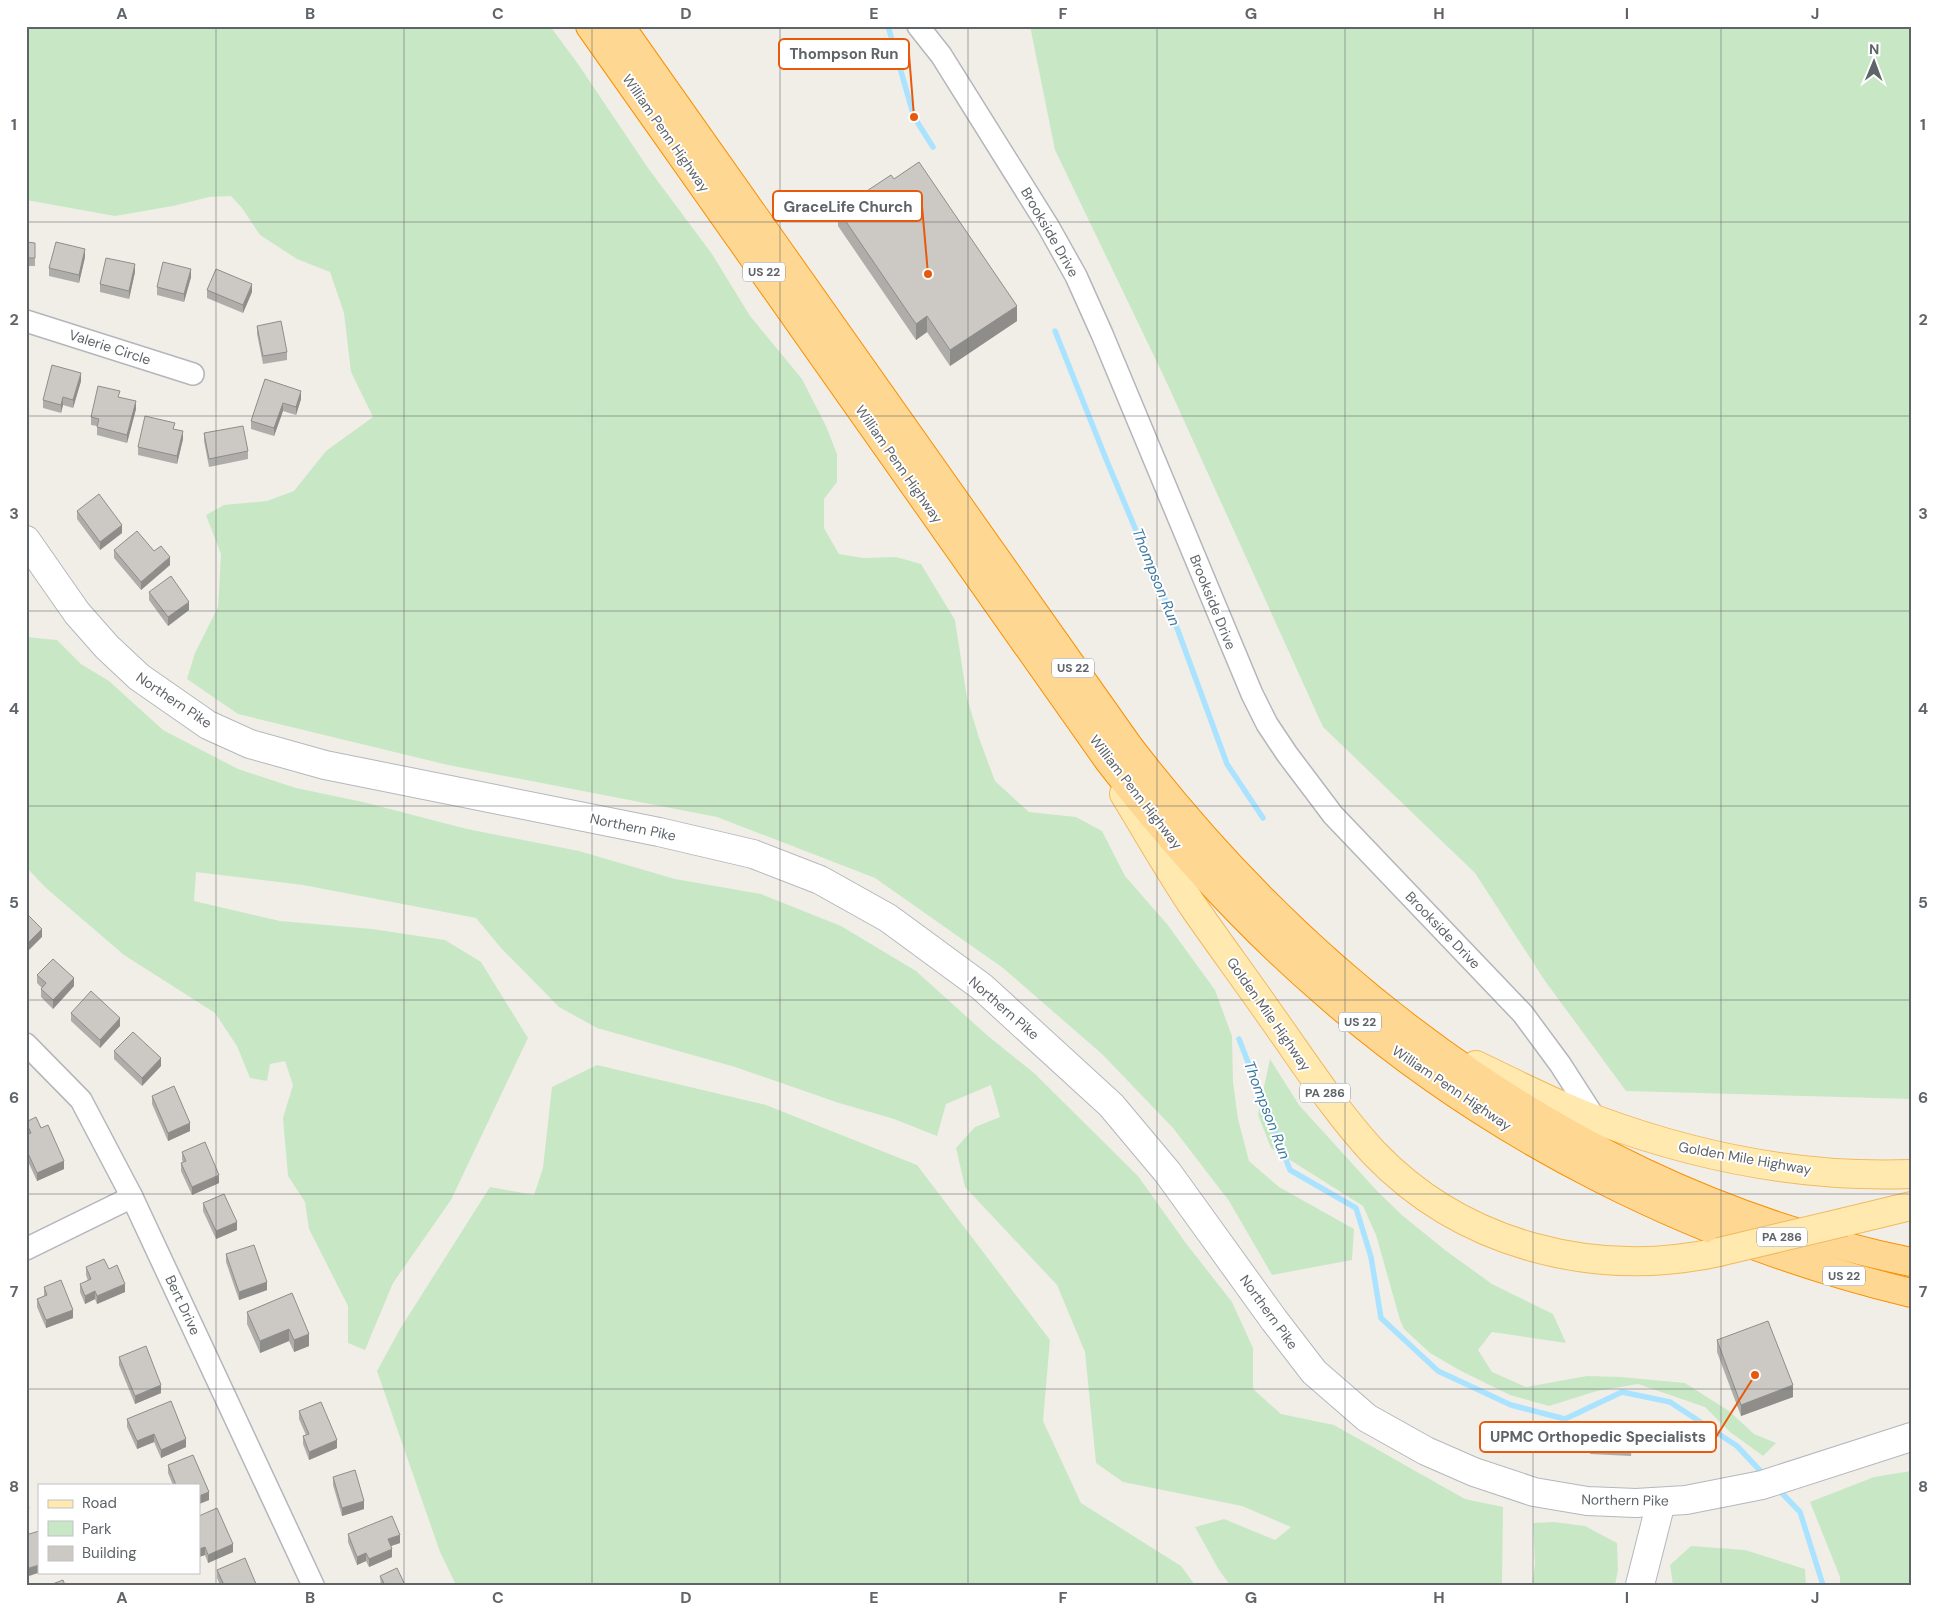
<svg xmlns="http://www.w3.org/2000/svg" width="1937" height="1611" font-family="'DM Sans',sans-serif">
<rect width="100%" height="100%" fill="#f1eee8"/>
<g fill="#c8e8c5">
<polygon points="26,26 550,26 578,64 648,168 712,254 750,316 802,379 826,426 837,454 837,482 824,499 824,528 839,554 863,558 896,557 921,564 955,620 967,698 979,738 995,781 1029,812 1076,817 1102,831 1125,876 1167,924 1215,990 1232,1036 1233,1082 1238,1119 1249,1161 1279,1187 1354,1229 1352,1260 1272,1275 1229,1201 1173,1128 1102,1054 1003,968 875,878 717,817 448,765 238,714 187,679 195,653 218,607 221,554 206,515 224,505 267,501 294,491 326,451 373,417 351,372 344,313 330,272 297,259 260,235 242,208 231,196 209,197 173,206 115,216 26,200"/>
<polygon points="1030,26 1911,26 1911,1099 1626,1091 1545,981 1475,873 1323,727 1166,381 1055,150"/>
<polygon points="26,637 57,640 81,664 109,681 163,730 238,769 296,788 363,802 467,829 579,851 675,879 761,894 841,926 916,971 988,1036 1034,1073 1138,1176 1185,1242 1232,1302 1253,1348 1253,1389 1281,1414 1334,1425 1465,1499 1503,1507 1502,1585 1230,1585 1219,1570 1195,1527 1224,1519 1275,1540 1291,1527 1242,1506 1123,1482 1096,1463 1085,1352 1057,1285 965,1187 956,1148 975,1127 1000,1117 991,1085 946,1104 937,1136 894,1119 839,1103 735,1067 597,1028 559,1007 501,948 476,918 303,885 196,872 194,901 280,921 372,929 445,940 481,962 528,1038 451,1200 393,1283 365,1350 348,1343 348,1306 309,1229 305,1202 288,1176 283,1118 293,1085 285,1061 270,1064 267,1081 250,1078 237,1046 215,1013 124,955 46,888 26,867"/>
<polygon points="1270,1059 1299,1105 1378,1192 1403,1216 1445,1250 1492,1284 1553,1314 1566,1343 1492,1332 1478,1350 1492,1372 1526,1387 1587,1376 1621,1377 1685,1383 1729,1411 1754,1434 1776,1443 1763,1456 1730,1432 1705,1407 1638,1384 1597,1391 1549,1406 1510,1395 1461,1371 1430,1353 1404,1329 1400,1320 1376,1235 1363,1206 1271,1148 1258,1115"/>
<polygon points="597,1065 766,1105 917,1165 1050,1340 1043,1421 1081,1503 1181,1566 1195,1585 456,1585 440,1552 377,1371 400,1329 490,1187 534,1195 543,1168 552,1087"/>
<polygon points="1911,1471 1911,1585 1840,1585 1840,1577 1810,1502 1874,1477"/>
<polygon points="1554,1522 1585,1526 1617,1543 1618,1570 1615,1585 1532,1585 1535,1564 1533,1523"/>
<polygon points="1691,1546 1745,1550 1805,1569 1806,1585 1673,1585 1670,1565"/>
</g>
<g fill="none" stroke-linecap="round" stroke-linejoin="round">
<g stroke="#aae3ff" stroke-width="5.5">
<polyline points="888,26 914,117 933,147"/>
<polyline points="1055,331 1106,459 1177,628 1227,764 1263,818"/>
<polyline points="1239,1039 1290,1170 1356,1208 1371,1257 1381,1318 1438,1371 1511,1405 1565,1419 1622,1392 1670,1402 1737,1446 1766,1477"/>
<polyline points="1778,1489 1800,1512 1823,1585"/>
</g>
<g stroke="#b3b6ba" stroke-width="24">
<g id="street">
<polyline points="918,26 941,55 1048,226 1076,276 1102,334 1252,694 1267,724 1287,754 1333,815 1523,1014 1560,1064 1596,1120"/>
<polyline points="26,321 193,374"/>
<polyline points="26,1044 81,1100 132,1197 313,1585"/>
<polyline points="26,1249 132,1197"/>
</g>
</g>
<g stroke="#b4b8bc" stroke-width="30">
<g id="secondary">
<polyline points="26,540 77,613 107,647 139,677 208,725 250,744 325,765 659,832 753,854 820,880 888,918 982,987 1111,1105 1168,1173 1274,1320 1314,1372 1367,1418 1426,1451 1474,1472 1534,1492 1587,1501 1636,1503 1686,1500 1762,1485 1911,1437"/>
<polyline points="1640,1585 1661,1502"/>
</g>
</g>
<g stroke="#f3b95f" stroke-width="30">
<g id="primary">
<path d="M 1124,794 C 1148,833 1170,872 1195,909 C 1220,945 1246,980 1271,1016 C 1304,1062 1335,1111 1374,1153 C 1463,1246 1596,1279 1719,1252"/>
<path d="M 1476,1065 C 1516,1084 1556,1105 1597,1120 C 1697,1157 1804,1178 1911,1174"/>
<polyline points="1845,1222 1911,1206"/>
</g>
</g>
<g stroke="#f99000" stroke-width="30">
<g id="highway">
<path d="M 590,26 L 1109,761 C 1174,845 1244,923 1324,992 C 1490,1138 1696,1241 1911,1293"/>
<path d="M 620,26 L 1129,747 C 1324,1001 1593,1197 1911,1262"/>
</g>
</g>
<use href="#street" stroke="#fff" stroke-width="21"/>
<use href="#secondary" stroke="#fff" stroke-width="28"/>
<use href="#primary" stroke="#ffe9af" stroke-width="28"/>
<use href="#highway" stroke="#fed792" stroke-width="28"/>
<g stroke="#f3b95f" stroke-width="30" stroke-linecap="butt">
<polyline id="primary-bridge" points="1719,1252 1845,1222"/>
</g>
<use href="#primary-bridge" stroke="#ffe9af" stroke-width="28"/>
</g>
<g fill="#afada9">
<polygon points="838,210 1017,321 950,366 927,332 916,340 838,226"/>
<polygon points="26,242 35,251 35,266 26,266"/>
<polygon points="85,257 79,283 49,276 49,268"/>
<polygon points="135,272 129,299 100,292 100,284"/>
<polygon points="191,277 184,302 157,295 157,287"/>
<polygon points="207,290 252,292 243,313 207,298"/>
<polygon points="257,326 287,352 287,360 263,364 257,334"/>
<polygon points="265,379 301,399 296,415 283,411 274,436 251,429 251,421"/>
<polygon points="81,381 73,408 63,405 61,413 43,408 43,400"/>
<polygon points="120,397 136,409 127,443 97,435 97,426 91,425 91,417"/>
<polygon points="175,430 183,439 177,464 138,455 138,447"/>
<polygon points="204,433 248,451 248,459 209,467 204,441"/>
<polygon points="77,511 122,533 100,550 77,519"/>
<polygon points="114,550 154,551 170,565 141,590 114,558"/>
<polygon points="149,592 189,610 168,626 149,600"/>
<polygon points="37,975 74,986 53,1009 41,997 41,989 42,988 37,983"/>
<polygon points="71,1013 120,1026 100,1048 71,1021"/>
<polygon points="114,1051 161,1066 142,1086 114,1059"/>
<polygon points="152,1096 190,1131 168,1141 152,1104"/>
<polygon points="26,1122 41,1128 64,1169 37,1181 26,1157 26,1135 28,1134 26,1131"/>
<polygon points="182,1152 219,1183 192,1195 181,1171 181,1163 183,1162 182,1160"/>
<polygon points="203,1203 237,1230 216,1239 203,1211"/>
<polygon points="226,1254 267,1290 239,1300 226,1262"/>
<polygon points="86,1267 109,1269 125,1292 97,1304 95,1299 85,1304 80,1292 80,1284 88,1281 86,1275"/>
<polygon points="44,1287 73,1318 46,1328 37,1307 37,1299 44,1296"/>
<polygon points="292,1293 309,1346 294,1352 289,1341 260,1353 247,1324 247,1312"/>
<polygon points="1717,1340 1793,1397 1741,1416 1717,1352"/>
<polygon points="119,1357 161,1393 135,1404 119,1365"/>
<polygon points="299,1411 337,1448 309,1460 303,1444 303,1436 306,1435 299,1419"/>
<polygon points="127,1419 186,1447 161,1458 154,1442 137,1449 127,1427"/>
<polygon points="1591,1426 1633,1435 1631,1456 1590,1454"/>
<polygon points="193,1455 209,1492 209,1500 199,1504 199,1485 173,1485 168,1473 168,1465"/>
<polygon points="333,1477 364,1509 342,1516 333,1485"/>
<polygon points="199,1516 233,1552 208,1563 205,1555 199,1557"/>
<polygon points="348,1534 400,1543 391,1546 392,1557 369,1567 366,1561 357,1565 348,1542"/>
<polygon points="217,1570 256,1585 220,1585 217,1578"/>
<polygon points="380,1576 405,1585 381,1585"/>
</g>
<g fill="#8f8d8a">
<polygon points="85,249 85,257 79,283 79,275"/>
<polygon points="135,264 135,272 129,299 129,291"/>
<polygon points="191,269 191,277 184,302 184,294"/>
<polygon points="252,284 252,292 243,313 243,305"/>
<polygon points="1017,306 1017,321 950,366 950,350"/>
<polygon points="927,316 927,332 916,340 916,324"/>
<polygon points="81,373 81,381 73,408 73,400"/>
<polygon points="28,379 28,387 26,390 26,382"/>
<polygon points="301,391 301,399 296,415 296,407"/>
<polygon points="63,397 63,405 61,413 61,405"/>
<polygon points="136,401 136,409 127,443 127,435"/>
<polygon points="283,403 283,411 274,436 274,428"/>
<polygon points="183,431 183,439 177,464 177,456"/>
<polygon points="122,525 122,533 100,550 100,542"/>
<polygon points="170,557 170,565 141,590 141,582"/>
<polygon points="189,602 189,610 168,626 168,617"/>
<polygon points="42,929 42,937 26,953 26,945"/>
<polygon points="74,978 74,986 53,1009 53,1000"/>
<polygon points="120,1018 120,1026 100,1048 100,1040"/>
<polygon points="161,1058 161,1066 142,1086 142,1078"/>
<polygon points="190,1123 190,1131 168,1141 168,1133"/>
<polygon points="64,1161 64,1169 37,1181 37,1173"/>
<polygon points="219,1175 219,1183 192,1195 192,1187"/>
<polygon points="237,1222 237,1230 216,1239 216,1231"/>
<polygon points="267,1282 267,1290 239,1300 239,1292"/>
<polygon points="125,1284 125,1292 97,1304 97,1296"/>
<polygon points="95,1291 95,1299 85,1304 85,1296"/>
<polygon points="73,1310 73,1318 46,1328 46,1320"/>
<polygon points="289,1329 289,1341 260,1353 260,1341"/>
<polygon points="309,1334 309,1346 294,1352 294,1340"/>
<polygon points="161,1385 161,1393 135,1404 135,1396"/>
<polygon points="1793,1385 1793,1397 1741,1416 1741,1405"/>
<polygon points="154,1434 154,1442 137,1449 137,1441"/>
<polygon points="186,1439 186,1447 161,1458 161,1450"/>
<polygon points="337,1440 337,1448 309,1460 309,1452"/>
<polygon points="209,1492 209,1500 199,1504 199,1496"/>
<polygon points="364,1501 364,1509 342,1516 342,1508"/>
<polygon points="29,1508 29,1516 26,1517 26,1509"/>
<polygon points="400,1535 400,1543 388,1547 388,1539"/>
<polygon points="233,1544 233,1552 208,1563 208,1555"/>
<polygon points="205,1547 205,1555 199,1557 199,1549"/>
<polygon points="392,1549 392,1557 369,1567 369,1559"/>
<polygon points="366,1553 366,1561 357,1565 357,1557"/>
<polygon points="39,1565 39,1572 41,1572 26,1577 26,1569"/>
</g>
<g fill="#ccc9c5" stroke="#8f8d8a">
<polygon points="919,162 1017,306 950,350 927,316 916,324 838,210 891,175 894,179"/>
<polygon points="26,242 35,243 35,258 26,258"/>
<polygon points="56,242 85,249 79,275 49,268"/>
<polygon points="106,258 135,264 129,291 100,284"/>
<polygon points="163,262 191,269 184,294 157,287"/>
<polygon points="216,269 252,284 243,305 207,290"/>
<polygon points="281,321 287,352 263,356 257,326"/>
<polygon points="52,365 81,373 73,400 63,397 61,405 43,400"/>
<polygon points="265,379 301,391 296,407 283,403 274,428 251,421"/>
<polygon points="98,386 120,391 118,397 136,401 127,435 97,427 99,419 91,417"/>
<polygon points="145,416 175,423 173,429 183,431 177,456 138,447"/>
<polygon points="243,426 248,451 209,459 204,433"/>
<polygon points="99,494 122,525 100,542 77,511"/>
<polygon points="137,531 154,551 161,546 170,557 141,582 114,550"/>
<polygon points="171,576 189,602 168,617 149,592"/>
<polygon points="28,915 42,929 26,945 26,917"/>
<polygon points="53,959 74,978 53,1000 41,989 46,983 37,975"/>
<polygon points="91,991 120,1018 100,1040 71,1013"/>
<polygon points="133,1032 161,1058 142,1078 114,1051"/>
<polygon points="174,1086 190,1123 168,1133 152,1096"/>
<polygon points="36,1117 41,1128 48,1125 64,1161 37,1173 26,1149 26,1135 31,1133 26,1122"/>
<polygon points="205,1142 219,1175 192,1187 181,1163 186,1161 182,1152"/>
<polygon points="224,1194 237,1222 216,1231 203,1203"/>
<polygon points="254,1245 267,1282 239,1292 226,1254"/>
<polygon points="104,1259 109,1269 117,1265 125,1284 97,1296 95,1291 85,1296 80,1284 91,1279 86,1267"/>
<polygon points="61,1280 73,1310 46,1320 37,1299 47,1295 44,1287"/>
<polygon points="292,1293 309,1334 294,1340 289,1329 260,1341 247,1312"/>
<polygon points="1768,1321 1793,1385 1741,1405 1717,1340"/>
<polygon points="146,1346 161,1385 135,1396 119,1357"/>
<polygon points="171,1401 186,1439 161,1450 154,1434 137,1441 127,1419"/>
<polygon points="321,1402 337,1440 309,1452 303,1436 309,1434 299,1411"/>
<polygon points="193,1455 209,1492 199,1496 199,1485 176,1485 168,1465"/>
<polygon points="355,1470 364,1501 342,1508 333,1477"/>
<polygon points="26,1501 29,1508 26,1509"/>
<polygon points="217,1508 233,1544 208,1555 205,1547 199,1549 199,1516"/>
<polygon points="392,1516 400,1535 388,1539 392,1549 369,1559 366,1553 357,1557 348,1534"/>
<polygon points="39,1531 39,1565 26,1569 26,1535"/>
<polygon points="245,1558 256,1584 254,1585 224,1585 217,1570"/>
<polygon points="397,1568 405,1585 385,1585 380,1576"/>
<polygon points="63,1580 65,1585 50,1585"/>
</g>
<path fill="none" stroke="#5f6468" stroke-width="1" stroke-opacity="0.55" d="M 216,26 L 216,1585M 404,26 L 404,1585M 592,26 L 592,1585M 780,26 L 780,1585M 968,26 L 968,1585M 1157,26 L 1157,1585M 1345,26 L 1345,1585M 1533,26 L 1533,1585M 1721,26 L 1721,1585M 26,222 L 1911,222M 26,416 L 1911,416M 26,611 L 1911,611M 26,806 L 1911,806M 26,1000 L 1911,1000M 26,1194 L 1911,1194M 26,1389 L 1911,1389"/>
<g text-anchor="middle" stroke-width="4" stroke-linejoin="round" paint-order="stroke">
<g fill="#fff" stroke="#8f9295" stroke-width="1">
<rect x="743" y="262.5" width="42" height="19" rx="4"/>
<rect x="1052" y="658.5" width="42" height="19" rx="4"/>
<rect x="1339" y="1012.5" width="42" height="19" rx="4"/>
<rect x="1300" y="1083.5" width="50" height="19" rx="4"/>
<rect x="1757" y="1227.5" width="50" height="19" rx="4"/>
<rect x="1823" y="1266.5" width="42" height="19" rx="4"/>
</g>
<g font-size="12" font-weight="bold" fill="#5f6468">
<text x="764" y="276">US 22</text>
<text x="1073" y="672">US 22</text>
<text x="1360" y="1026">US 22</text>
<text x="1325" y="1097">PA 286</text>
<text x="1782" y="1241">PA 286</text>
<text x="1844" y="1280">US 22</text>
</g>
<g font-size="14" fill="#5f6468" stroke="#fff">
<text transform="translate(666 133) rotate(55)" y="5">William Penn Highway</text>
<text transform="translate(1050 232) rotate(60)" y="5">Brookside Drive</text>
<text transform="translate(110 347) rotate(18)" y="5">Valerie Circle</text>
<text transform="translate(899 464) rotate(55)" y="5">William Penn Highway</text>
<text transform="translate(1213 602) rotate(68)" y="5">Brookside Drive</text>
<text transform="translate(174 700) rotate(34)" y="5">Northern Pike</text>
<text transform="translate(1136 792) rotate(52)" y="5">William Penn Highway</text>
<text transform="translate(633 827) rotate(12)" y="5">Northern Pike</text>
<text transform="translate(1443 930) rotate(46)" y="5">Brookside Drive</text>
<text transform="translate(1004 1008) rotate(41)" y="5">Northern Pike</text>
<text transform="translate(1269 1014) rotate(55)" y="5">Golden Mile Highway</text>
<text transform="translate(1452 1088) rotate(34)" y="5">William Penn Highway</text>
<text transform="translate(1745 1158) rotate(10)" y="5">Golden Mile Highway</text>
<text transform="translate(183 1305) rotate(65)" y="5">Bert Drive</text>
<text transform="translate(1269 1312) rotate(54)" y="5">Northern Pike</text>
<text transform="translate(1625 1500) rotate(1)" y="5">Northern Pike</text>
</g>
<g font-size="15" font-style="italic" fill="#3e79a2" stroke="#fff">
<text transform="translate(1156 577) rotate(68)" y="5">Thompson Run</text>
<text transform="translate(1267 1110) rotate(69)" y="5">Thompson Run</text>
</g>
</g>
<path fill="none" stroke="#e8590c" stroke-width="2" d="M914 117L909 54M928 274L922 206M1755 1375L1716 1437"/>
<g fill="#e8590c" stroke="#fff" stroke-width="2">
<circle cx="914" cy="117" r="5"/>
<circle cx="928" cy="274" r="5"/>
<circle cx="1755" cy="1375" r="5"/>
</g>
<g fill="#fff" stroke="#e8590c" stroke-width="2">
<rect x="779" y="39" width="130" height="30" rx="5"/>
<rect x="773" y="191" width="149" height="30" rx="5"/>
<rect x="1480" y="1422" width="236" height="30" rx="5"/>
</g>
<g font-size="15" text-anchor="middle" font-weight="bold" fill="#5f6468">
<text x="844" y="59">Thompson Run</text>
<text x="848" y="212">GraceLife Church</text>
<text x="1598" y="1442">UPMC Orthopedic Specialists</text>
</g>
<rect width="1937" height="1611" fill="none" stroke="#ffffff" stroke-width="55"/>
<rect x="38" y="1484" width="162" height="90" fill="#ffffff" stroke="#bfc1c3"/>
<rect x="48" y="1500" width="25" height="8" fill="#ffe9af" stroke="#bfc1c3"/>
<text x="82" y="1508" font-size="15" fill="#5f6468">Road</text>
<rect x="48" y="1521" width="25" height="15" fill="#c8e8c5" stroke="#bfc1c3"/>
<text x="82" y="1534" font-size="15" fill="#5f6468">Park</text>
<rect x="48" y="1546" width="25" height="15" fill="#ccc9c5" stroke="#bfc1c3"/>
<text x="82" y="1558" font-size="15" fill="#5f6468">Building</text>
<g transform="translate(1874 62) rotate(1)" stroke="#ffffff" stroke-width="4" paint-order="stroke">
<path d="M0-4L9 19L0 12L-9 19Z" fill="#5f6468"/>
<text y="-8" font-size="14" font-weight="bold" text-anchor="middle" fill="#5f6468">N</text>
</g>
<rect x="28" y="28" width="1882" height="1556" fill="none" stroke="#5f6468" stroke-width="2"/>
<g font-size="16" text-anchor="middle" font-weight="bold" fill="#5f6468">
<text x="122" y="19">A</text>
<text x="310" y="19">B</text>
<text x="498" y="19">C</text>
<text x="686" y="19">D</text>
<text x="874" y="19">E</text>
<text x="1063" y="19">F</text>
<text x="1251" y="19">G</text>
<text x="1439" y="19">H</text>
<text x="1627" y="19">I</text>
<text x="1815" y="19">J</text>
<text x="14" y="130">1</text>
<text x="1923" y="130">1</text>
<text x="14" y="325">2</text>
<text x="1923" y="325">2</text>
<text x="14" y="519">3</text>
<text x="1923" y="519">3</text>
<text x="14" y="714">4</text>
<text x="1923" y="714">4</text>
<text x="14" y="908">5</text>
<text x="1923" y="908">5</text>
<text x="14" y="1103">6</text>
<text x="1923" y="1103">6</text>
<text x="14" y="1297">7</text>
<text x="1923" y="1297">7</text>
<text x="14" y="1492">8</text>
<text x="1923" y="1492">8</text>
<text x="122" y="1603">A</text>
<text x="310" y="1603">B</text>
<text x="498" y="1603">C</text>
<text x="686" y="1603">D</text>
<text x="874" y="1603">E</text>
<text x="1063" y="1603">F</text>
<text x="1251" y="1603">G</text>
<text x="1439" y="1603">H</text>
<text x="1627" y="1603">I</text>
<text x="1815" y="1603">J</text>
</g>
</svg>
